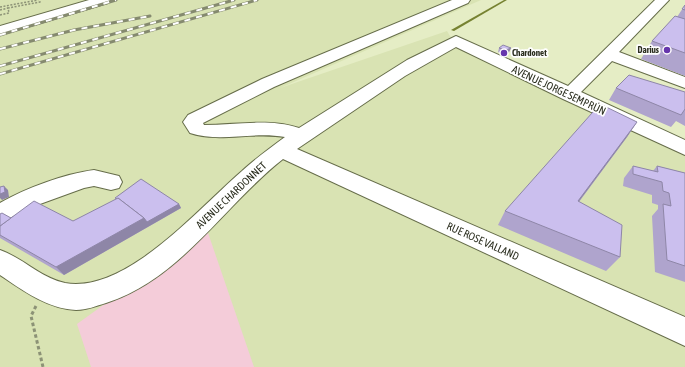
<svg xmlns="http://www.w3.org/2000/svg" width="685" height="367" font-family="'Asap Condensed',sans-serif">
<rect width="100%" height="100%" fill="#e5edc5"/>
<polygon fill="#d9e3b3" points="0,0 481,0 280,88 447,31 456,46 685,154 685,367 0,367"/>
<polygon fill="#f4ccd9" points="207,230 254,367 91,367 77,324"/>
<g fill="none" stroke-linecap="round" stroke-linejoin="round">
<polygon fill="#768231" fill-rule="evenodd" points="504,0 507,0 454,31 451,30"/>
<g stroke="#666d4a" stroke-width="2">
<g id="minor">
<polygon points="89,0 110,0 108,3 0,35 0,26"/>
<path d="M 452,0 L 470,0 L 468,3 L 274,87 L 203,123 L 204,125 C 236,125 268,118 299,128 L 407,60 L 456,36 L 568,86 L 655,0 L 669,0 L 619,52 L 685,77 L 685,88 L 612,61 L 581,92 L 685,140 L 685,155 L 563,99 L 456,47 L 405,76 L 297,149 L 685,317 L 685,346 L 283,159 C 223,206 181,279 106,303 C 96,306 87,310 76,310 C 48,309 22,290 0,275 L 0,250 C 23,258 41,278 65,283 C 126,294 199,208 242,171 C 255,159 270,148 285,137 C 253,131 221,143 190,133 L 183,122 L 188,115 L 262,79 Z"/>
<path d="M 94,170 L 119,176 L 122,182 L 119,188 L 111,190 L 94,186 L 84,188 L 29,208 L 0,223 L 0,203 C 26,188 64,174 94,170 Z"/>
</g>
</g>
<g stroke="#8c9276" stroke-width="1.5" stroke-dasharray="2 1.5" stroke-linecap="butt">
<polyline points="0,7 38,0"/>
<polyline points="0,10 8,8"/>
<polyline points="0,15 9,13 8,8 40,2 39,0"/>
</g>
<polyline stroke="#8c9276" stroke-width="3" stroke-dasharray="3.5 2.5" stroke-linecap="butt" points="36,306 31,316 43,367"/>
<use href="#minor" fill="#fff" fill-rule="evenodd"/>
<g stroke="#858a6f" stroke-width="3">
<g id="rail">
<polyline points="0,35 116,0"/>
<polyline points="0,49 74,30 150,16"/>
<polyline points="0,66 234,0"/>
<polyline points="0,74 257,0"/>
</g>
</g>
<use href="#rail" stroke="#fff" stroke-width="2" stroke-dasharray="6" stroke-linecap="butt"/>
</g>
<g fill="#afa4cd">
<polygon points="685,5 685,76 641,59 652,41 677,17"/>
<polygon points="499,48 511,48 509,52 505,55 498,52"/>
<polygon points="616,88 685,92 685,126 676,121 671,127 609,100"/>
<polygon points="637,122 627,137 579,202 620,257 606,271 498,225 505,211"/>
<polygon points="633,166 653,171 657,166 685,173 685,282 655,272 652,216 658,209 658,205 652,203 652,195 623,186 624,178"/>
<polygon points="179,204 181,208 64,275 0,238 0,214 11,218 73,221"/>
</g>
<g fill="#8e86a7">
<polygon points="511,48 509,52 505,55 506,50"/>
<polygon points="637,122 627,137 568,216 578,201"/>
<polygon points="4,186 8,190 9,197 2,200 0,198 0,194"/>
<polygon points="179,204 181,208 64,275 56,267 144,218"/>
</g>
<g fill="#cbbfee" stroke="#8e86a7">
<polygon points="685,5 685,10 682,9"/>
<polygon points="675,16 685,19 685,53 652,41"/>
<polygon points="503,45 511,48 506,50 499,48"/>
<polygon points="629,75 685,92 685,109 681,115 616,88"/>
<polygon points="600,104 637,122 578,201 622,225 620,257 505,211"/>
<polygon points="633,166 658,172 657,166 685,173 685,266 667,260 663,204 671,206 669,193 663,191 662,182 633,174"/>
<polygon points="141,179 179,204 147,222 144,218 118,198 117,199 115,198"/>
<polygon points="4,186 5,192 0,194 0,187"/>
<polygon points="118,198 144,218 56,267 0,235 0,226 34,201 73,221"/>
<polygon points="2,213 11,218 0,226 0,214"/>
</g>
<g fill="#6636ad" stroke="#fff" stroke-width="1.5">
<circle cx="667" cy="50" r="4"/>
<circle cx="504" cy="53" r="4"/>
</g>
<g text-anchor="middle" stroke-width="3.5" stroke-linejoin="round" paint-order="stroke">
<g font-size="9" font-weight="bold" fill="#2b2e1f" stroke="#fff" text-anchor="end">
<text x="659" y="53">Darius</text>
<text x="512" y="56" text-anchor="start">Chardonet</text>
</g>
<g font-size="11" fill="#2b2e1f" stroke="#fff">
<text transform="translate(559 90) rotate(25)" y="4">AVENUE JORGE SEMPRÚN</text>
<text transform="translate(231 195) rotate(-43)" y="4">AVENUE CHARDONNET</text>
<text transform="translate(483 241) rotate(24)" y="4">RUE ROSE VALLAND</text>
</g>
</g>
</svg>
